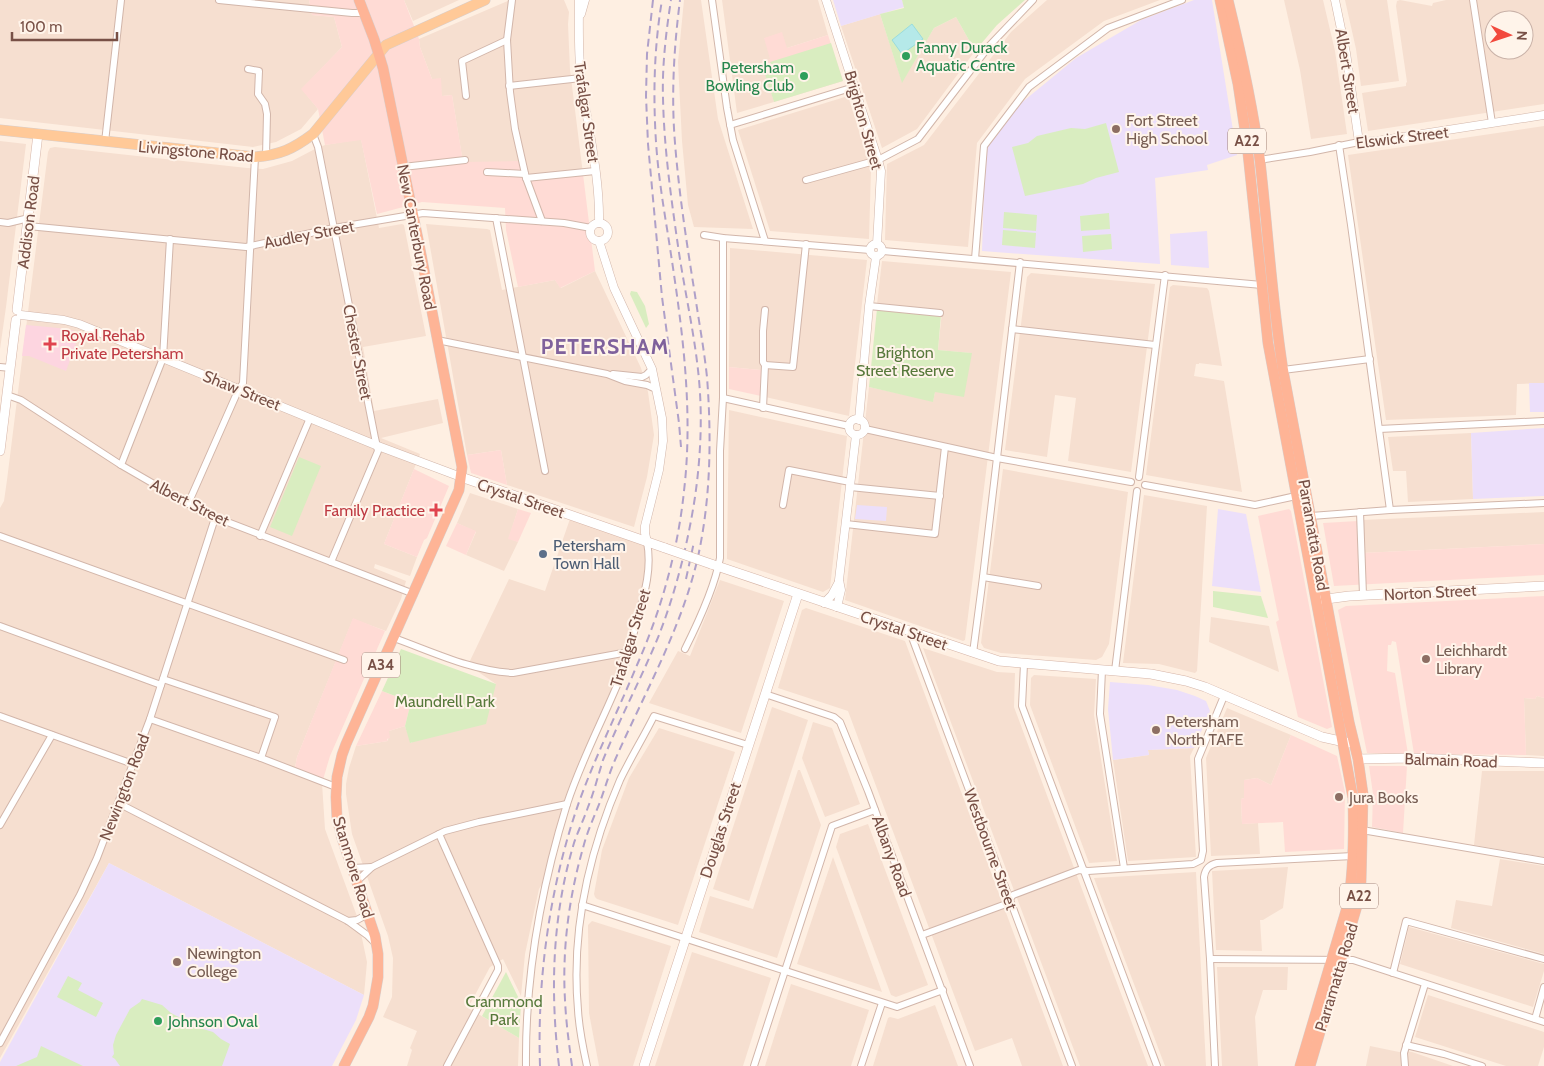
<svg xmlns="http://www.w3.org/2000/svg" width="1544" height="1066" font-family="Cabin,sans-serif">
<rect width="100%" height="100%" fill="#feefe2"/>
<g fill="#f6dfd0" fill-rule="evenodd">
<polygon points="0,0 309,0 312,15 334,17 342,47 302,89 318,109 301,129 276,142 253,147 0,118"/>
<polygon points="404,0 459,0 413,21"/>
<polygon points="510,0 564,0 569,12 568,24 570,70 583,174 525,182 463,163 452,95 442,96 432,79 420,47 419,39"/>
<polygon points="684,0 701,0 718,119 753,229 694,227 688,205 682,141 678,62"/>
<polygon points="722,0 818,0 828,35 787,48 770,60 762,63 774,102 737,113"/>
<polygon points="1047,0 1160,0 1104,21 1025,79 977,143 968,247 885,240 887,164 924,145 1011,32"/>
<polygon points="1284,0 1323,0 1335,51 1347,134 1311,139 1300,70"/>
<polygon points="1345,0 1387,0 1399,81 1361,86 1356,49"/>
<path d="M 1400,0 L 1432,6 L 1433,3 L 1446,0 L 1544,0 L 1544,104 L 1368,131 L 1362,93 L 1406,86 L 1406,83 L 1407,82 L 1396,6 L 1397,1 ZM 1494,20 L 1524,20 L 1524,50 L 1494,50 Z"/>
<polygon points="880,14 902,82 934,28 956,17 975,51 917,129 882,148 841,26"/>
<polygon points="848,96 871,169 869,239 770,231 738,130"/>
<polygon points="1544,126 1544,383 1517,384 1516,415 1386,420 1348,155"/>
<polygon points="361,139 379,228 402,224 404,225 426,336 363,347 374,411 438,399 443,423 381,438 420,454 384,544 417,557 410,576 375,564 374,568 406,581 401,599 386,631 353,619 297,757 294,773 322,783 325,829 358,919 367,962 364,995 109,863 0,1058 0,508 4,501 7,480 48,152 50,148 55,147 247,168 263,169 292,161 313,150 325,145"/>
<polygon points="0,141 26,144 6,307 0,349"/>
<polygon points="426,224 487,229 490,230 502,290 555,280 561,288 595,271 641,368 648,392 654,435 647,477 634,527 507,485 501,450 467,455"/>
<polygon points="730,248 867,260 849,416 761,396 761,370 729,367"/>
<polygon points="882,261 1011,272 965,640 963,641 845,600 869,387 933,401 935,392 971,353 938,350 942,311 877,304"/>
<polygon points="1031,273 1155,284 1131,472 1068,461 1076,398 1055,395 1047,457 1005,450 1027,277"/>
<polygon points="1173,285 1207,288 1209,291 1222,366 1199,363 1199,364 1196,364 1194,376 1224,381 1242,492 1146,475 1170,287"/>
<polygon points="729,410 847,436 830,588 823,592 727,559"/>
<polygon points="1471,433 1473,499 1408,502 1406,471 1393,471 1388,437"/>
<polygon points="1003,469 1128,492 1109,644 1102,657 1096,660 1001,653 984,648 981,643"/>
<polygon points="470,493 518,509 509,538 518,542 504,571 466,555 476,532 457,523"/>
<polygon points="1144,495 1207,506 1197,671 1195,673 1159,664 1123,663"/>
<polygon points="1544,512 1544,544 1362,553 1362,520"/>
<polygon points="571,516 647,542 649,565 623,672 581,767 549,873 539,889 525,954 521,996 503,959 490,967 468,1008 519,1038 518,1066 407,1066 412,1050 410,1048 417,1031 383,1017 392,997 393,958 388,936 352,834 346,794 346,784 349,768 356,746 388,741 389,731 405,726 411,743 496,684 468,665 509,579 545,591"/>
<polygon points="720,580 784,601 741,733 649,703 678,651 690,656"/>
<polygon points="806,608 905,641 1063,1066 1022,1066 1012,1038 975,1051 848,711 778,688 802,610"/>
<polygon points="1211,617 1269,626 1279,672 1209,642"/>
<polygon points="923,648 997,672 1015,673 1014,707 1148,1066 1080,1066"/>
<polygon points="1034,675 1096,679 1094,715 1117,861 1089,863 1030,705 1031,678"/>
<polygon points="1537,696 1544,698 1544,756 1526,755 1524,698 1535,699"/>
<polygon points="772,707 808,720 749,901 713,889"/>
<polygon points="1227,708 1291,735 1271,785 1257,778 1244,780 1244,798 1241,799 1242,824 1258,823 1260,854 1211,856 1206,758"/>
<polygon points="813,722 832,728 860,804 825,817 802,758"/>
<polygon points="659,728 735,752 678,925 597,899 595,897 594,894 602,850 629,778"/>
<polygon points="1194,748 1190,756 1196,857 1128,861 1113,760 1149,755 1148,750"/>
<polygon points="798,770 800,770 821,825 777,958 699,932 710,896 753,909"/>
<polygon points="1482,771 1544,771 1544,857 1474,845"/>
<polygon points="868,824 928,985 896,997 891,995 836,847 840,834"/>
<polygon points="833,857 874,970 882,992 797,964"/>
<polygon points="1500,859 1544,866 1544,954 1451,928 1456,900 1492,906"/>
<polygon points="1288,867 1283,908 1263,920 1260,920 1262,951 1216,950 1212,871"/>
<polygon points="1196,872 1206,1066 1165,1066 1094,878"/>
<polygon points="592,921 671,946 633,1066 599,1066 589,1013 588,925"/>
<polygon points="1409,927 1544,964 1544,971 1533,1007 1400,964"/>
<polygon points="692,952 771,978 743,1066 655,1066"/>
<polygon points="1217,967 1288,967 1287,990 1263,990 1255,1017 1258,1066 1222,1066"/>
<polygon points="791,984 869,1010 851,1066 765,1066"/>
<polygon points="1428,995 1544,1032 1544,1047 1538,1066 1506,1066 1415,1037"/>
<polygon points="935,1005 958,1066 873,1066 888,1018 890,1017 898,1019"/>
<polygon points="1370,1046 1404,1053 1405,1051 1412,1052 1453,1066 1366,1066"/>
</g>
<g fill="#ffdbd5">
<polygon points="309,0 404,0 419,39 420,47 432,79 441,78 442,96 452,95 463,162 519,161 525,182 583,174 595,271 560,288 555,280 518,287 506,230 505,208 422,202 377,214 361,140 325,145 318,109 301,89 342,47 334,17 312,15"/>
<polygon points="782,32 787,48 828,35 843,81 774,102 762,62 770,59 764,38"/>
<polygon points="729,367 761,370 761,396 729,389"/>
<polygon points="501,450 507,485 471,473 467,455"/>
<polygon points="414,469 449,486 427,538 424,540 417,557 384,544"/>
<polygon points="518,509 531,513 518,542 508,539"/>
<polygon points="1289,509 1291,511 1294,526 1332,727 1327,729 1298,717 1276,622 1279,620 1258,516"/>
<polygon points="1358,521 1362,553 1544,544 1544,575 1334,586 1323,523"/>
<polygon points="457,523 476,531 466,555 446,546"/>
<polygon points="1544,596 1544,698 1537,696 1535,699 1524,698 1526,755 1414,754 1396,642 1392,641 1391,645 1388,645 1387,671 1395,673 1408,754 1367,753 1338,610 1346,606"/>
<polygon points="353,618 385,631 330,756 322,783 294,773 297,757"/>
<polygon points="382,691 411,702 405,726 389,731 390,738 387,739 388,741 356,746"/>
<polygon points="1291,735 1337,756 1345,792 1344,849 1285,852 1283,822 1242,824 1241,799 1244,798 1244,780 1257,778 1271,785"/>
<polygon points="1369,766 1407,766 1403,833 1372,827 1373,794"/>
</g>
<g fill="#ecdffa">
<polygon points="833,0 902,0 904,7 841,26"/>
<polygon points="1194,0 1212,0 1237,155 1207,165 1208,170 1155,178 1160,264 982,251 985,150 1015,108 1076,58 1141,20"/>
<polygon points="1207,231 1209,268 1171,265 1170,234"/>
<polygon points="1529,383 1544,383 1544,412 1530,412"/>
<polygon points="1544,428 1544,496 1473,499 1471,433"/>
<polygon points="857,505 887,507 886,521 855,519"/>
<polygon points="1218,509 1246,514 1261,592 1212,586"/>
<polygon points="1110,682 1148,685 1177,690 1195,696 1206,701 1210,711 1194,748 1148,750 1149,755 1113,760 1108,709"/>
<polygon points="109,863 364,995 356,1020 332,1066 0,1066 0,1062"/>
</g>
<polygon fill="#fdd5e0" points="26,325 69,329 80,333 66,371 29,356 22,356"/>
<g fill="#d9edc0">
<polygon points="902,0 1025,0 997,25 975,51 956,17 934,28 902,83 880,14 904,8"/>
<polygon points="831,43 843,81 774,102 764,71 772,68 770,62"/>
<polygon points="1106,123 1119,172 1096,178 1083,184 1025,196 1012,147 1028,143 1037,136 1071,128 1085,129"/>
<polygon points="1004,212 1037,215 1036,231 1003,228"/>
<polygon points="1109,213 1110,229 1081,231 1080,216"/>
<polygon points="1003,230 1036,233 1035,248 1002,245"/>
<polygon points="1111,234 1112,249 1083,252 1082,236"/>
<polygon points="631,291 637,292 645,306 649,324 646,328 630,294"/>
<polygon points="877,309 941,315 938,350 972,353 964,397 935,392 933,402 869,387"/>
<polygon points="299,457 321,466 292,536 270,527"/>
<polygon points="1213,591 1261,596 1268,618 1213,607"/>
<polygon points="401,649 496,684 486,724 410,743 405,726 411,702 382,691"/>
<polygon points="506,972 521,1003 519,1038 482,1016"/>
<polygon points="68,976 82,983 78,990 103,1003 96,1017 57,997"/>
<polygon points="142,999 162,1005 171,1013 200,1028 213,1032 221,1039 230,1044 222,1066 120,1066 115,1059 112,1057 114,1054 113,1045 116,1035 130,1009 140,1002"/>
<polygon points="41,1046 83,1066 16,1066 37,1057"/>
</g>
<polygon fill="#b5e9e9" stroke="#9adcdc" points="912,24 923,39 902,54 892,40"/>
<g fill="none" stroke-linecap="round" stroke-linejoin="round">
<g stroke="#d2b6aa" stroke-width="8">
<g id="minor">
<polyline points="219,0 352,13 364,13"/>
<polyline points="512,0 507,40 510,92 515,129 526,178 542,221"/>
<polyline points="712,0 727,108 733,140 765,241"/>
<polyline points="1473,0 1492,123"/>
<polyline points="248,69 259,71 258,94 265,104 267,114 266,156"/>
<polyline points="509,86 581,78"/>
<polyline points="466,96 462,61 507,40"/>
<polyline points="730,125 854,87"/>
<polyline points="313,134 318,147 375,438 378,451 331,562"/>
<polyline points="105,142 121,0"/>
<polyline points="1339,145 1351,225 1390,510"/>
<polyline points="1259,160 1310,152 1359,142"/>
<polyline points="403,167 465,160"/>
<polyline points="487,172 525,174"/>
<polyline points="526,178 595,171"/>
<polyline points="806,180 878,160 918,139 990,45 1033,0"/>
<polyline points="496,218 545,471"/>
<polyline points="0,222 8,223 29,218"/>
<polyline points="28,226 246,247 334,228 423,213 564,223 591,228"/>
<polyline points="704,235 723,238 870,250"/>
<polyline points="883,251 1262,285"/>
<polyline points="975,259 984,146 1029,87 1108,28 1182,0"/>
<polyline points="869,306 940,313"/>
<polyline points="1012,329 1155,345"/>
<polyline points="437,340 607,374 625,381 647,385 656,389"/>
<polyline points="765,365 793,367 806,244"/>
<polyline points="0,367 11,368"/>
<polyline points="1283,370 1370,359"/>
<polyline points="613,374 642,377 646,375 652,369"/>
<polyline points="7,395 21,400 121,465 204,513 414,594"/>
<polyline points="723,398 849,426"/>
<polyline points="763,408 765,365 763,362 763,331 765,310"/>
<polyline points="865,429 997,458 1131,482"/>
<polyline points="1379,429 1544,421"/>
<polyline points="121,465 163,358 170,239"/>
<polyline points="1139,477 1165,275"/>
<polyline points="1145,485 1255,505 1296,496"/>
<polyline points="850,487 940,496"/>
<polyline points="188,504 237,393 243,383 255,157"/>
<polyline points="783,505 789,470 850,482"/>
<polyline points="1360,512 1363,595"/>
<polyline points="1311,516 1390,510 1544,503"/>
<polyline points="846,524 935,534 945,447"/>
<polyline points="0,536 344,660"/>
<polyline points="260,536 310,418"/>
<polyline points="983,577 1038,586"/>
<polyline points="0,626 161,685"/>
<polyline points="910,632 1072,1066"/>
<path d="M 394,638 C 433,652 472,671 513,673 L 628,652"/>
<path d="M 685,649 C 698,623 715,586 720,558 L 720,451 L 723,398 L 723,238"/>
<polyline points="973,653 983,577 1020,262"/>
<polyline points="1024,664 1022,706 1157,1066"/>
<polyline points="1102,670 1100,714 1124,868"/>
<polyline points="1115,671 1137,491"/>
<polyline points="163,679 275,717 261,758"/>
<polyline points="765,694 834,717 840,722 868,791 970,1066"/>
<polyline points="0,716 133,764"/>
<polyline points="150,719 261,758 336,787"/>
<polyline points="118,803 348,921 367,935 375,943"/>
<polyline points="0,825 52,735"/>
<polyline points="1362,830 1544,861"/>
<polyline points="439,834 498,966 498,970 447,1066"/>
<polyline points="353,868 372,867"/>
<polyline points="357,881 372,867 445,831 479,822 567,804"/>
<polyline points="582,905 897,1007 943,990"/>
<polyline points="348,921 357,920 368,914"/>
<polyline points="922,935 1006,904 1013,895 1079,870 1088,871 1193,864 1201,860 1203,851 1198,759 1224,696"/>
<polyline points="1210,959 1353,960 1544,1022"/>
<polyline points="1393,973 1406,921 1544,959"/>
<polyline points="1535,1019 1544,987"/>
<polyline points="0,1043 80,895 97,858 150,719 215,518"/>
<polyline points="1406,1045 1444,1054 1482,1066"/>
<path d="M 526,1066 C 525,978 541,888 567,804 C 582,758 605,716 623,671 C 630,654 633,634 638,616 C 645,592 652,568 647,542"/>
<path d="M 587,1066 C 583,1048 579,1028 578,1010 C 571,931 589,852 620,780 C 630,759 643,738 654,716 L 748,745"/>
<polyline points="754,1066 832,826 875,810"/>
<polyline points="861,1066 882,1003"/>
<path d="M 1215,1066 L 1210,959 L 1204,877 C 1205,870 1208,865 1217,863 L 1353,856"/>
<polyline points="1405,1066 1404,1053 1425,984"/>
</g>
</g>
<g stroke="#d2b6aa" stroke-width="9">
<g id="tertiary">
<path d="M 579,0 C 579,26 578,52 581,77 C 587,125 600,174 599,223"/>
<polyline points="826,0 878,160 881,171 877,244"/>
<polyline points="1335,0 1346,53 1359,142 1377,141 1544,115"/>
<polyline points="581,14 585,0"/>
<circle cx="599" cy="232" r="9"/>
<polyline points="599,241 614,288 652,369 662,418 663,441 659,470 645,526 645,533 647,542"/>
<circle cx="876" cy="250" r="6"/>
<polyline points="21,315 64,320 79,324 378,446 461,477"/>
<circle cx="857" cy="427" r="8"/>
<polyline points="859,420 869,306 876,257"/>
<polyline points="824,603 832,595 839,582"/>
<polyline points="837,607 841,590 839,580 856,435"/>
</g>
</g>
<g stroke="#d6b5a8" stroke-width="10">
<g id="secondary">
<polyline points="17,310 38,134"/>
<polyline points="0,451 16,320"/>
<polyline points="461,477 665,548"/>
<polyline points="711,564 999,661 1151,674 1186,681 1205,687 1322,737 1349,743"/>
<polyline points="1319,600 1349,596 1544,586"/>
<polyline points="1358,759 1411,758 1544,763"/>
<polyline points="644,1066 798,594"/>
</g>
</g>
<g stroke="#d9cecb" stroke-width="11">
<path id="primary" d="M 0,130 L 255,157 C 280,155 293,149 313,134 L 386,45 L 485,0"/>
</g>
<g stroke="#d9cecb" stroke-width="11">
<g id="trunk">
<path d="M 1220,0 L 1238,84 L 1247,144 L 1268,343 L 1353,798 C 1354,834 1354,869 1348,904 L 1300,1066"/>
<path d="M 1228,0 C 1241,53 1253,107 1260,161 C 1268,231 1272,301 1283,370 L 1349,722 L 1358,759 L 1363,794 L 1361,881 L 1359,899 L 1310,1066"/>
<polyline points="344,1066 369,1017 373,1006 378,977 378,954 375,936 342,838 337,818 336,797 337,777 342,755 346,744 459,490 462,467 419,244 383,68 374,39 359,0"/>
</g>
</g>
<use href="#minor" stroke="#fff" stroke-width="6"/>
<use href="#tertiary" stroke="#fff" stroke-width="8"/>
<use href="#secondary" stroke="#fff" stroke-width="9"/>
<use href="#primary" stroke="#ffc998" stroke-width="10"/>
<use href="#trunk" stroke="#feb496" stroke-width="10"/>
<g stroke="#afa0c9" stroke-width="2" stroke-dasharray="8 5" stroke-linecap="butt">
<polyline points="653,0 647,54 646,96 648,144 662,297 679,423 681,447"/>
<polyline points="686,579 694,542"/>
<path d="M 540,1066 C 537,977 550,885 579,802 C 596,755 618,711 637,665 C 661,611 678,550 684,491 C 694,406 681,319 668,235 C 663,204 658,173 656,142 C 653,95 654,47 662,0"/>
<path d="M 559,1066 C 550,991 552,916 574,843 C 578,831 584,819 588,807 C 594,792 598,776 603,760 C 620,718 642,677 659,635 C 676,591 688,543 695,497 C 700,462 702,427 700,393 C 697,343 685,295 678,246 C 671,197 664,148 663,98 C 662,66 666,32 671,0"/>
<path d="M 572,1066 C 569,1044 566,1022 565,1000 C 562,949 569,897 583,848 C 587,832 594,817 600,802 C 605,788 609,774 615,760 C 647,687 689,616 702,536 C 711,484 711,429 707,377 C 704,349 699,322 695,295 C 687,245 679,194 675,143 C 671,95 674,47 680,0"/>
</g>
<g stroke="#d6b5a8" stroke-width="10" stroke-linecap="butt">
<polyline id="secondary-bridge" points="665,548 711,564"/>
</g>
<use href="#secondary-bridge" stroke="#fff" stroke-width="9"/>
</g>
<g fill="#2e9e5b" stroke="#fff4ea" stroke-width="2">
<circle cx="906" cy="56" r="5"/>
<circle cx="804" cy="76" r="5"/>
<circle cx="158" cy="1021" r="5"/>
</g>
<g fill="#8d6e63" stroke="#fff4ea" stroke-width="2">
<circle cx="1116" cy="129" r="5"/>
<circle cx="1426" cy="659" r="5"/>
<circle cx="1156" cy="730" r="5"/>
<circle cx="1339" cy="797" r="5"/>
<circle cx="177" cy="962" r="5"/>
</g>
<g fill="#e0444e" stroke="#fff4ea" stroke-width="2">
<path d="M47.5 336.5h5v5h5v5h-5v5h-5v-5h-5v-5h5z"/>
<path d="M433.5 502.5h5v5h5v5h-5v5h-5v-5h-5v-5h5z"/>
</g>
<circle fill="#5c6f8a" stroke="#fff4ea" stroke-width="2" cx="543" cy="554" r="5"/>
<g text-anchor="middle" stroke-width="4" stroke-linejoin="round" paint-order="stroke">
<g fill="#fff4ea" stroke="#a08177" stroke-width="1">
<rect x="1228" y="128.5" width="38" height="25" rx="4"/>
<rect x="362" y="652.5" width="38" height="25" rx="4"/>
<rect x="1340" y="883.5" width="38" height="25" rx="4"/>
</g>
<g font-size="15" font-weight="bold" fill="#785046">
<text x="1247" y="146">A22</text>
<text x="381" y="670">A34</text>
<text x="1359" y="901">A22</text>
</g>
<g font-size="16" fill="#27864d" stroke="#fff4ea" text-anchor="start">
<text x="916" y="53">Fanny Durack<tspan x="916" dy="18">Aquatic Centre</tspan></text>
<text x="794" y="73" text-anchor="end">Petersham<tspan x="794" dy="18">Bowling Club</tspan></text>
<text x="168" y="1027">Johnson Oval</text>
</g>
<g font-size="16" fill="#785046" stroke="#fff4ea">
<text transform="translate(1348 71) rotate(81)" y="6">Albert Street</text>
<text transform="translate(587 112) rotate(82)" y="6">Trafalgar Street</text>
<text transform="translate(864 120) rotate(74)" y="6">Brighton Street</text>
<text transform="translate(1402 137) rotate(-7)" y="6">Elswick Street</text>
<text transform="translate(196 151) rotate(5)" y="6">Livingstone Road</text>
<text transform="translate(28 222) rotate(-83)" y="6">Addison Road</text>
<text transform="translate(309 234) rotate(-11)" y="6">Audley Street</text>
<text transform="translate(417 237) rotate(79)" y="6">New Canterbury Road</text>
<text transform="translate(358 352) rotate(79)" y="6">Chester Street</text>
<text transform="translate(242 390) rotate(22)" y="6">Shaw Street</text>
<text transform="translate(521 498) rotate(19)" y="6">Crystal Street</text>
<text transform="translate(190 502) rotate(27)" y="6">Albert Street</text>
<text transform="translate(1314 535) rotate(80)" y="6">Parramatta Road</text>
<text transform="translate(1430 592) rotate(-3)" y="6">Norton Street</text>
<text transform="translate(904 630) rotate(19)" y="6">Crystal Street</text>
<text transform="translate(630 638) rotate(-73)" y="6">Trafalgar Street</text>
<text transform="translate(1451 760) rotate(2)" y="6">Balmain Road</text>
<text transform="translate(124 787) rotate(-69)" y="6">Newington Road</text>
<text transform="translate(720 830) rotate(-72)" y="6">Douglas Street</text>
<text transform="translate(991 849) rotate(70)" y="6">Westbourne Street</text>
<text transform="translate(892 856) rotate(70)" y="6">Albany Road</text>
<text transform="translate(354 867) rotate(73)" y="6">Stanmore Road</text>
<text transform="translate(1336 977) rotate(-73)" y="6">Parramatta Road</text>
</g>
<g font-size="16" fill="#785e54" stroke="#fff4ea" text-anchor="start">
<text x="1126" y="126">Fort Street<tspan x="1126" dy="18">High School</tspan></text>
<text x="1436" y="656">Leichhardt<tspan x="1436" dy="18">Library</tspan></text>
<text x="1166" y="727">Petersham<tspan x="1166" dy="18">North TAFE</tspan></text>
<text x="1349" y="803">Jura Books</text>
<text x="187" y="959">Newington<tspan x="187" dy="18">College</tspan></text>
</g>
<g font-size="16" fill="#be3a42" stroke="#fff4ea" text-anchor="start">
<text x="61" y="341">Royal Rehab<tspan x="61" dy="18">Private Petersham</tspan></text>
<text x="425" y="516" text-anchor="end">Family Practice</text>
</g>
<g font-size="16" fill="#57793b" stroke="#fff4ea">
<text x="905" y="358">Brighton<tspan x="905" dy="18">Street Reserve</tspan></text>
<text x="445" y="707">Maundrell Park</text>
<text x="504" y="1007">Crammond<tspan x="504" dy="18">Park</tspan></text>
</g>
<g font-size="16" fill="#4e5e75" stroke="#fff4ea" text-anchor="start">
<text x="553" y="551">Petersham<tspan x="553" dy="18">Town Hall</tspan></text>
</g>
<g font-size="21" font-weight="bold" letter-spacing="1" fill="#7f619c" stroke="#fff4ea">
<text x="605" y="354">PETERSHAM</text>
</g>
</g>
<g transform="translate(1509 35) rotate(93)"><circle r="24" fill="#fff4ea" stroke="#c9b2a8"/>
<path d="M0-4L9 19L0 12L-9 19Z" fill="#f2493d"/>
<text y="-8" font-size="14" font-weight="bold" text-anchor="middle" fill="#785046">N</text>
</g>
<path d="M12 32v8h105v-8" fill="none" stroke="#785046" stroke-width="2.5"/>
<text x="20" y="32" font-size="15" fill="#785046" stroke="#fff4ea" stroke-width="4" paint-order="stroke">100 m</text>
</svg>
